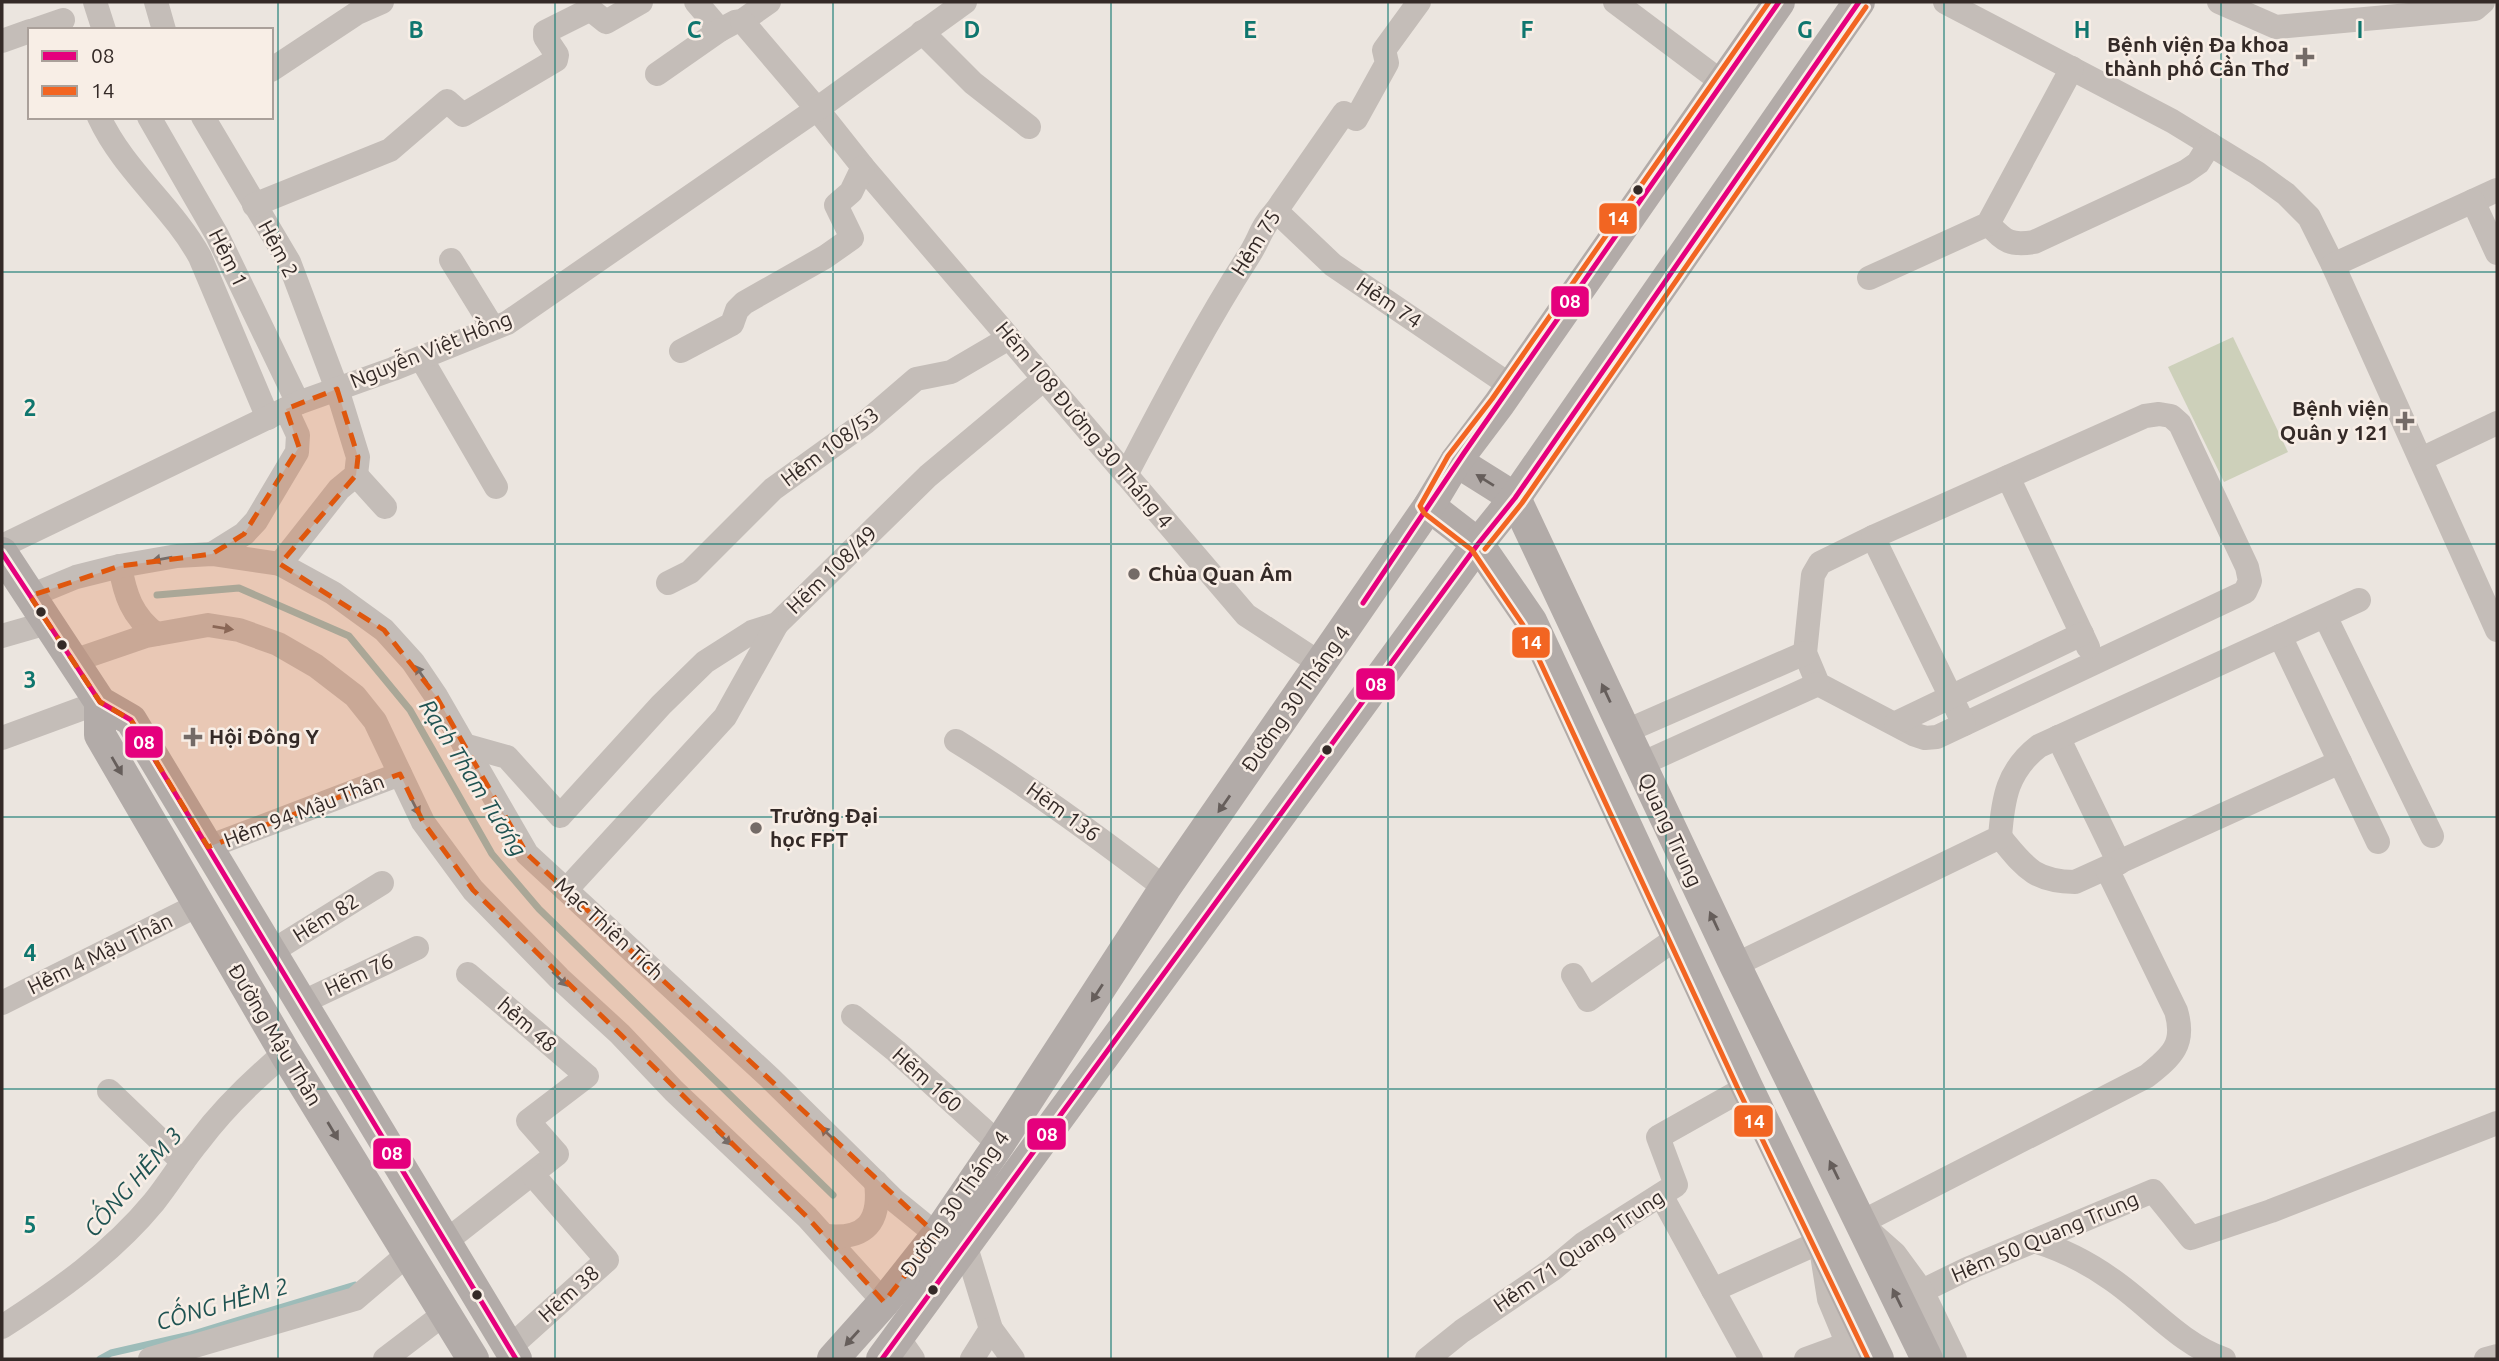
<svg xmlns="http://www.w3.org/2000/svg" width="2499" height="1361" font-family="Ubuntu,sans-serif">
<rect width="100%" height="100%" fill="#ebe5df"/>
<polygon fill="#cdd0ba" points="2233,337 2288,452 2224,482 2168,367"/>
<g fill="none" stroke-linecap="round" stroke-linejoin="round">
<g stroke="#9dbcb9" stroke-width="7">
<polyline points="157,595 239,588 349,636 410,710 492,854 539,909 833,1195"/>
<polyline points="100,1359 111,1353 190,1335 355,1285"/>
</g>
<g stroke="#c4bdb8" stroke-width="24">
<polyline points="95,2 104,30"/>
<polyline points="156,2 164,30"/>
<polyline points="696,2 720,30 735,22 742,21 769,2"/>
<polyline points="1615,2 1723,83"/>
<polyline points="1945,2 2172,121 2257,173 2286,194 2309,217 2333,265 2497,630"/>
<polyline points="2219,2 2276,27 2475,9 2483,2"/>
<polyline points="742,21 817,109 863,167 1246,615 1321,664"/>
<polyline points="34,30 63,20"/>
<polyline points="922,32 973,83 1029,127"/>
<polyline points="2,41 30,31"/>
<polyline points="271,70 357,13 382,2"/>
<polyline points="657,74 720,30"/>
<path d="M 99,117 C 124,171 172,206 200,257 L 268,418"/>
<polyline points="149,117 217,235 298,403"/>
<polyline points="203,117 289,262 337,389 358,457 356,475 339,489 280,564"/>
<polyline points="2473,201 2497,190"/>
<polyline points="254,205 390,150 447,101 463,115 556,60 557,55 545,37 545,32 587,11 591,10 606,22 641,2"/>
<polyline points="1276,211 1333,265 1511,386"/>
<path d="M 1988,224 C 2005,241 2009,246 2034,242 L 2185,172 L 2198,163 L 2210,144"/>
<polyline points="451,260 493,328"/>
<polyline points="2333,265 2473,201 2497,253"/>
<polyline points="1869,278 1988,224 2072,68"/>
<polyline points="681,351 732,324 737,310 744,303 825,257 852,238 836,205 851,192 863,167"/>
<polyline points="421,358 496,487"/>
<polygon points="2159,414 2171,416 2180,424 2247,567 2250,581 2245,592 1937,737 1925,738 1913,734 1818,684 1805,653 1813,575 1820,563 1873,537 2145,416"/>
<polyline points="2421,459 2497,423"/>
<polyline points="356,475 385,507"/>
<path d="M 1126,475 C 1165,401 1203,327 1248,257 C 1260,239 1260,228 1276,211 L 1344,113 L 1356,119 L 1387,63 L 1384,50 L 1419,2"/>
<polyline points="2008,477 2088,647"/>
<polyline points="1873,537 1964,724"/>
<polyline points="2,546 298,403 393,369 507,323 817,109 965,2"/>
<polyline points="212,554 244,534 256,521 297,452 298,435 286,409"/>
<path d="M 120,566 C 125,595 132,616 156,634"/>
<polyline points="668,583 690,572 773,489 866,422 916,379 951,372 1009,338"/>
<polyline points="30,596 76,577 120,566 177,556 212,554 280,564 333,593 384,630 413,662 436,696 527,854 770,1078 894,1200 937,1235"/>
<polyline points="2325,616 2432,836"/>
<polyline points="2,636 47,623"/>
<polyline points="2280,636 2378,842"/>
<polyline points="73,661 146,636 208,625 239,630 278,644 316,666 355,696 375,721 423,822 473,890 559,978 620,1034 674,1091 807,1217 884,1302"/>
<polyline points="1896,723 2082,634"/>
<polyline points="1624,732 1805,653"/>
<polyline points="2058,737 2119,863"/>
<polyline points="2,738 100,702"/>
<path d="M 956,741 C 1029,786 1097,836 1165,888"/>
<polyline points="464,745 507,757 560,816 661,705 705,662 752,632 777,624 928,476 1044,379"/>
<polyline points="1639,765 1818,684"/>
<path d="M 2000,837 C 2025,867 2033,881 2075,882 L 2340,762"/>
<polyline points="208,847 400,774"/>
<polyline points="566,890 725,717 777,624"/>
<polyline points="271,952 382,883"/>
<path d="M 1735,965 L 2000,837 C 2003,798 2007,771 2039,746 L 2359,600"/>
<polyline points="1573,975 1588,1000 1678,937"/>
<polyline points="2,1003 198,905"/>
<polyline points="301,1003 417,948"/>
<polyline points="853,1016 896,1051 999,1144"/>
<polyline points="109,1091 183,1162"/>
<polyline points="1661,1195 1713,1290"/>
<path d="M 825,1236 C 866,1240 881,1222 876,1182"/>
<path d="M 2034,1241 C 2061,1249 2087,1262 2111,1279 C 2148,1304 2180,1344 2224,1359"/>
<polyline points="445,1242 557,1154 528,1121 587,1076 468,974"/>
<polyline points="966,1247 991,1329 1013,1359"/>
<polyline points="1922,1291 1967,1269 2153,1191 2191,1238 2271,1211 2497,1123"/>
<path d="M 2,1327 C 58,1291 112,1253 154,1202 C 170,1182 183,1160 199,1141 C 223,1109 254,1079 285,1053"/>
<polyline points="899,1339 913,1359"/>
<polyline points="509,1348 607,1260 533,1175"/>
<polyline points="150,1359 355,1299 408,1254"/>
<polyline points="385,1359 444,1314"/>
<polyline points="972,1359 991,1329"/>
<polyline points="1427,1359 1462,1331 1553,1269 1583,1244 1676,1185 1658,1137 1747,1087"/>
<polyline points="1751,1359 1713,1290 1820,1242 1829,1299 1854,1359"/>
<polyline points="1806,1359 1847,1344"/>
<path d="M 1955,1359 L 1922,1291 L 1895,1254 L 1860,1223 L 2147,1076 C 2172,1056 2186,1044 2176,1011 L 2107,869"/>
<polyline points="2486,1359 2497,1356"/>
</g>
<g stroke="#b2aba8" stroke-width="32">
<polyline points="1456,461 1515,498 1735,965 1927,1359"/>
<polyline points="1429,506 1478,544 1531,621 1747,1087 1878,1359"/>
<polyline points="2,553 100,702 131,720 516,1359"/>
<polyline points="100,702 100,735 285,1053 473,1359"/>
<polyline points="833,1359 884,1302 937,1235 999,1144 1165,888 1429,506 1456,461 1499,404 1779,2"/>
<polyline points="882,1359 1478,544 1515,498 1859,2"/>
</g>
<g stroke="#f8eee6" stroke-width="10">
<g id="bus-1">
<polyline points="2,553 100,702 131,720 516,1359"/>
<polyline points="1363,603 1464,453 1779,2"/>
<polyline points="882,1359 1478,544 1515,498 1859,2"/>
</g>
</g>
<g stroke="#f8eee6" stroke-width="10">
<g id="bus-2">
<polyline points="1769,2 1492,399 1448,456 1420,506 1424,513 1472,550 1523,625 1739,1091 1868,1359"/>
<polyline points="1485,549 1522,503 1866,7"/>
</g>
</g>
<use href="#bus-1" stroke="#e5007d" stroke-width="5"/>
<use href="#bus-2" stroke="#f26522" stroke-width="5"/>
</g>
<defs><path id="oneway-solid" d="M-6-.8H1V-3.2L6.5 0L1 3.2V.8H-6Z" transform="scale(1.75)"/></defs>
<g fill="#665e5b">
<use href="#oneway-solid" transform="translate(1485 480) rotate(-148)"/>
<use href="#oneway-solid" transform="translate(1606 693) rotate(-115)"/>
<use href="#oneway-solid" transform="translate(117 766) rotate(60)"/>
<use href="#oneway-solid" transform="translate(1224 804) rotate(125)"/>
<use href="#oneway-solid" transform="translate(1714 921) rotate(-115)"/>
<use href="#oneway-solid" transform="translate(1097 993) rotate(123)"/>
<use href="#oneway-solid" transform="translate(333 1131) rotate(59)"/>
<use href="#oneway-solid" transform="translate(1834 1170) rotate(-116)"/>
<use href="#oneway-solid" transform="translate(1897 1298) rotate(-116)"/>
<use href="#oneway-solid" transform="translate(852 1338) rotate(132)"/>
</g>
<g fill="#756c68">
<use href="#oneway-solid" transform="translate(162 559) rotate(170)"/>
<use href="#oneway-solid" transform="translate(223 628) rotate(9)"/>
<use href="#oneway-solid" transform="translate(421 674) rotate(-125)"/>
<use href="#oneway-solid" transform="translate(415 806) rotate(63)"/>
<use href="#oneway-solid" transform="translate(560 979) rotate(44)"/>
<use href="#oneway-solid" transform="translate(828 1134) rotate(-136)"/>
<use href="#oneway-solid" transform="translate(724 1138) rotate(43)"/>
</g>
<path fill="#df570d" fill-opacity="0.2" stroke="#df570d" stroke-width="5" stroke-dasharray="14 9" stroke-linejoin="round" d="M 337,389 L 358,457 L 356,475 L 280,564 L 384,630 L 436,696 L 527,854 L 937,1235 L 884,1302 L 807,1217 L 473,890 L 423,822 L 400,774 L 208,847 L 131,720 L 100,702 L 30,596 L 120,566 L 212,554 L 244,534 L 299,447 L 286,409 Z"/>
<path fill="none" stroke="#0f766e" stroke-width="2" stroke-opacity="0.55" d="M 278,2 L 278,1359M 555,2 L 555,1359M 833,2 L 833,1359M 1111,2 L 1111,1359M 1388,2 L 1388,1359M 1666,2 L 1666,1359M 1944,2 L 1944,1359M 2221,2 L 2221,1359M 2,272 L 2497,272M 2,544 L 2497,544M 2,817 L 2497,817M 2,1089 L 2497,1089"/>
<g fill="#746b67" stroke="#f8eee6" stroke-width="2.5">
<path d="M2301.5 46.5h7v7h7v7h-7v7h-7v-7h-7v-7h7z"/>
<path d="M2401.5 410.5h7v7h7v7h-7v7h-7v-7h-7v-7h7z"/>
<circle cx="1134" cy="574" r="7"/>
<path d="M189.5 726.5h7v7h7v7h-7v7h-7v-7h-7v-7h7z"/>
<circle cx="756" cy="828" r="7"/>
</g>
<g fill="#342a27" stroke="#f8eee6" stroke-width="2.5">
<circle cx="1638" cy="190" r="6"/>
<circle cx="41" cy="612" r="6"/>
<circle cx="62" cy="645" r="6"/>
<circle cx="1327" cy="750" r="6"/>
<circle cx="933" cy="1290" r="6"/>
<circle cx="477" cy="1295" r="6"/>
</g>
<g text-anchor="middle" stroke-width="5" stroke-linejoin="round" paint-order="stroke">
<g font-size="21" font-weight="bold" fill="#342a27" stroke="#f8eee6" text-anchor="start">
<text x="2289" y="52" text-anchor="end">Bệnh viện Đa khoa<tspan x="2289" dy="24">thành phố Cần Thơ</tspan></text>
<text x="2389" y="416" text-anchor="end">Bệnh viện<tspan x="2389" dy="24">Quân y 121</tspan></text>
<text x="1148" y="581">Chùa Quan Âm</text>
<text x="209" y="744">Hội Đông Y</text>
<text x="770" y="823">Trường Đại<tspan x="770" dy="24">học FPT</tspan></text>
</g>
<g font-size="21" fill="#342a27" stroke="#f8eee6">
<text transform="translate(1256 243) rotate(-58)" y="7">Hẻm 75</text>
<text transform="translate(278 249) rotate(62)" y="7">Hẻm 2</text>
<text transform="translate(228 258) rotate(64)" y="7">Hẻm 1</text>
<text transform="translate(1389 303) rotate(34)" y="7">Hẻm 74</text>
<text transform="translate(431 350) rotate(-22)" y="7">Nguyễn Việt Hồng</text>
<text transform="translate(1084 425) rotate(50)" y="7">Hẽm 108 Đường 30 Tháng 4</text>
<text transform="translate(830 447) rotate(-37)" y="7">Hẻm 108/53</text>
<text transform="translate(832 570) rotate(-44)" y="7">Hẽm 108/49</text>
<text transform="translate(1296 699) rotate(-55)" y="7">Đường 30 Tháng 4</text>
<text transform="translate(304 811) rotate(-21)" y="7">Hẻm 94 Mậu Thân</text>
<text transform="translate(1063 812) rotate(36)" y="7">Hẽm 136</text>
<text transform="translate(1670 830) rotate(65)" y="7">Quang Trung</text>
<text transform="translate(326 918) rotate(-32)" y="7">Hẽm 82</text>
<text transform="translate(609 929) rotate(43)" y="7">Mạc Thiên Tích</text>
<text transform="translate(100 954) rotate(-26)" y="7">Hẻm 4 Mậu Thân</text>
<text transform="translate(359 975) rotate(-25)" y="7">Hẽm 76</text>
<text transform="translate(527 1025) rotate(41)" y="7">hẻm 48</text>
<text transform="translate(275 1035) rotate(59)" y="7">Đường Mậu Thân</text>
<text transform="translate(927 1080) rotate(42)" y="7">Hẽm 160</text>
<text transform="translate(955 1204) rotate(-55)" y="7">Đường 30 Tháng 4</text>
<text transform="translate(2045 1237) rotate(-23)" y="7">Hẻm 50 Quang Trung</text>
<text transform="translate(1579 1251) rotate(-34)" y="7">Hẻm 71 Quang Trung</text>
<text transform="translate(569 1294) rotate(-42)" y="7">Hẽm 38</text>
</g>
<g font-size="23" font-style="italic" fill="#1f5352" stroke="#f8eee6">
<text transform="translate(473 778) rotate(58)" y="8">Rạch Tham Tướng</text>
<text transform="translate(133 1182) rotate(-49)" y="8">CỐNG HẺM 3</text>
<text transform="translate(222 1304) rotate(-16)" y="8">CỐNG HẺM 2</text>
</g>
</g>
<g font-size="23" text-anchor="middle" font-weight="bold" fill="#0f766e" stroke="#f8eee6" stroke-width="5" stroke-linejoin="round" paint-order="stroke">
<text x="416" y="38">B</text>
<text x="694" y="38">C</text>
<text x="972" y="38">D</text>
<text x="1250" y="38">E</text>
<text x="1527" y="38">F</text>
<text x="1805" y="38">G</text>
<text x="2082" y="38">H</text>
<text x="2360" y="38">I</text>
<text x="30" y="416">2</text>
<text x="30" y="688">3</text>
<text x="30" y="961">4</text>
<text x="30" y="1233">5</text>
</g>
<g stroke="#f8eee6" stroke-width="2.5">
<rect x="1598" y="202" width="40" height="33" rx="7" fill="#f26522"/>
<rect x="1550" y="285" width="40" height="33" rx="7" fill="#e5007d"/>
<rect x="1511" y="626" width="40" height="33" rx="7" fill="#f26522"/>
<rect x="1355" y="667" width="41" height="34" rx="7" fill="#e5007d"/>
<rect x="124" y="725" width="40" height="34" rx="7" fill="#e5007d"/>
<rect x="1733" y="1104" width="41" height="34" rx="7" fill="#f26522"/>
<rect x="1026" y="1117" width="41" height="34" rx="7" fill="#e5007d"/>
<rect x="372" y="1137" width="40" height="33" rx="7" fill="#e5007d"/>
</g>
<g font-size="19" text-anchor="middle" font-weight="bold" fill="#fff">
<text x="1618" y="225">14</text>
<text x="1570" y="308">08</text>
<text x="1531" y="649">14</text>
<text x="1376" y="691">08</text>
<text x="144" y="749">08</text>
<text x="1754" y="1128">14</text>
<text x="1047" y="1141">08</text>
<text x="392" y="1160">08</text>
</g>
<rect width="2499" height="1361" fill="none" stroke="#342a27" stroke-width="7"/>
<rect x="28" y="28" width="245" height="91" fill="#f8eee6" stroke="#aaa09a" stroke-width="2"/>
<rect x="42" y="51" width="35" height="10" fill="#e5007d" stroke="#aaa09a" stroke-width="2"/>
<text x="91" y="63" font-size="21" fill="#342a27">08</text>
<rect x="42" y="86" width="35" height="10" fill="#f26522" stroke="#aaa09a" stroke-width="2"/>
<text x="91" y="98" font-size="21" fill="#342a27">14</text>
</svg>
